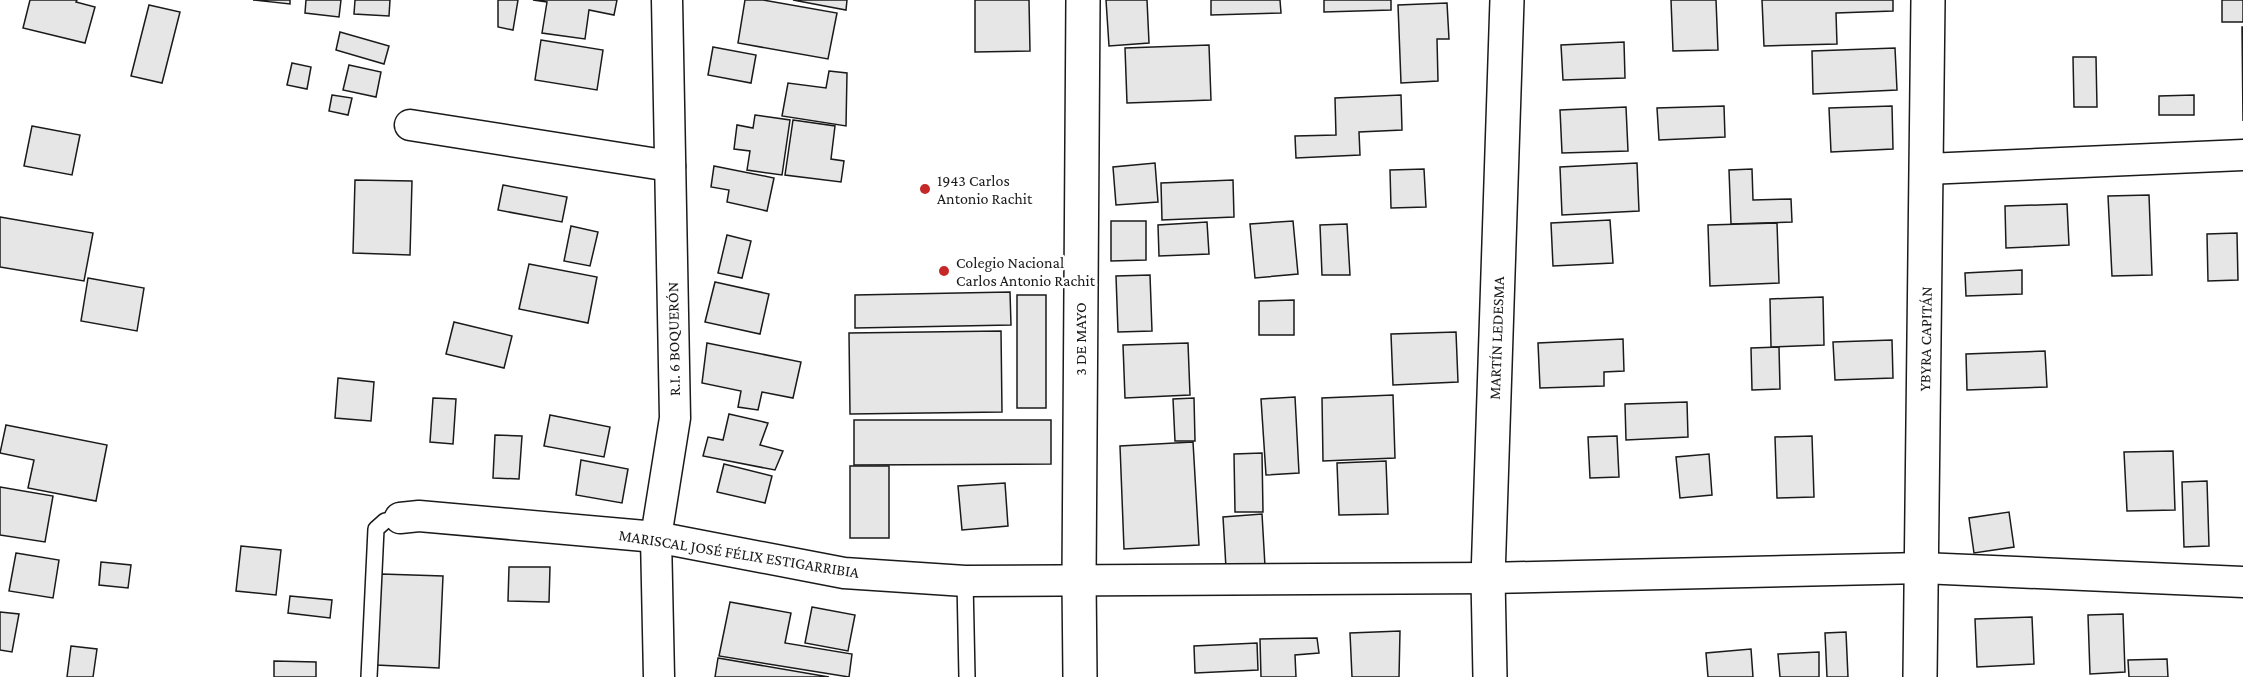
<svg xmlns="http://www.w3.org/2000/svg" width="2243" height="677" font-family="'Crimson Pro',serif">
<rect width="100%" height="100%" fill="#fff"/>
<g fill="#e6e6e6" stroke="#1a1a1a" stroke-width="1.5">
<polygon points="30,0 77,0 76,2 95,7 85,43 23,28"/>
<polygon points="253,0 290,0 290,4"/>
<polygon points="306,0 341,0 339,17 305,13"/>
<polygon points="355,0 390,0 389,16 354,14"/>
<polygon points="498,0 518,0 513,30 498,27"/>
<polygon points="533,0 617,0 614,15 589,10 585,39 542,33 547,2"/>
<polygon points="745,0 763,0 837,13 828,59 738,43"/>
<polygon points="793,0 847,0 846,10"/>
<polygon points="975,0 1029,0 1030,51 975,52"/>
<polygon points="1106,0 1147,0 1149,43 1109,46"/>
<polygon points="1211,0 1280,0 1281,13 1211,15"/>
<polygon points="1324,0 1391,0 1391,10 1324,12"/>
<polygon points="1671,0 1716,0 1718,50 1673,51"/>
<polygon points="1762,0 1893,0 1893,11 1836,13 1837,44 1764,46"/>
<rect x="2222" y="0" width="21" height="22"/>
<polygon points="1447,3 1449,39 1437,39 1438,81 1401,83 1398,5"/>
<polygon points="149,5 180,12 162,83 131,76"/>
<polygon points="2242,27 2243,27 2243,121"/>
<polygon points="340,32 389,46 384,64 336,50"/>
<polygon points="541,40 603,50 597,90 535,80"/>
<polygon points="1624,42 1625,78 1563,80 1561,45"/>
<polygon points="1209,45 1211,100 1127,103 1125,48"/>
<polygon points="713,47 756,55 751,83 708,75"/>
<polygon points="1895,48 1897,90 1813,94 1812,51"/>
<polygon points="2073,57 2096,57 2097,107 2074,107"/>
<polygon points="292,63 311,67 307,89 287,85"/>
<polygon points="349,65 381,72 376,97 343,90"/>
<polygon points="829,71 847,73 846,126 782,116 788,83 826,88"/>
<polygon points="332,95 352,98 348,115 329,111"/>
<polygon points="1401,95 1402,130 1359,132 1360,155 1296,158 1295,136 1336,135 1335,98"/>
<polygon points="2194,95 2194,115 2159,115 2159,96"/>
<polygon points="1724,106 1725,137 1659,140 1657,108"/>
<polygon points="1892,106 1893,149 1831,152 1829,108"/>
<polygon points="1626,107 1628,151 1562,153 1560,110"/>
<polygon points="755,115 790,120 782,175 747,170 750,151 734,149 737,125 753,128"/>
<polygon points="793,120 835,126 831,159 844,161 841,182 785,175"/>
<polygon points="32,126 80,135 72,175 24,166"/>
<polygon points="1155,163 1158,202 1116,205 1113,167"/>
<polygon points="1637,163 1639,211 1562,215 1560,167"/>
<polygon points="714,166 774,178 767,211 727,202 729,190 711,187"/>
<polygon points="1424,169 1426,207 1391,208 1390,170"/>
<polygon points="1752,169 1753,200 1791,199 1792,222 1731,224 1729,170"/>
<polygon points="355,180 412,181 410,255 353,253"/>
<polygon points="1233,180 1234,217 1162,220 1161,183"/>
<polygon points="503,185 567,197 562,222 498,210"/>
<polygon points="2149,195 2152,275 2112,276 2108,196"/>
<polygon points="2067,204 2069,245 2006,248 2005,206"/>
<polygon points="0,217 93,233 84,281 0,267"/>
<polygon points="1610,220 1613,263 1553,266 1551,223"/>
<polygon points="1111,221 1146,221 1146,260 1111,261"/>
<polygon points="1293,221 1298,274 1255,278 1250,224"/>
<polygon points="1207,222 1209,254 1159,256 1158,225"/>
<polygon points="1777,223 1779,283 1710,286 1708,225"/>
<polygon points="1347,224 1350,275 1322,275 1320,225"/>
<polygon points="571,226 598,232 590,266 564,261"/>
<polygon points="2237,233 2238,280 2208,281 2207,234"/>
<polygon points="727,235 751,241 742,278 718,273"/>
<polygon points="529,264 597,277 588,323 519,309"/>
<polygon points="2022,270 2022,294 1966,296 1965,273"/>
<polygon points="1150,275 1152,331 1118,332 1116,276"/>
<polygon points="88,278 144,288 137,331 81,321"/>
<polygon points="715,282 769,294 760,334 705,322"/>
<polygon points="1010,292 1011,325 855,328 855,295"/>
<rect x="1017" y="295" width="29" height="113"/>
<polygon points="1823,297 1824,345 1771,347 1770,299"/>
<polygon points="1294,300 1294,335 1259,335 1259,301"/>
<polygon points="454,322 512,336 504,368 446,354"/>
<polygon points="1001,331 1002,412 850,414 849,333"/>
<polygon points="1456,332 1458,382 1393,385 1391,334"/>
<polygon points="1623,339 1624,371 1604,372 1604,386 1540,388 1538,343"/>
<polygon points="1892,340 1893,378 1835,380 1833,342"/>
<polygon points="707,343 801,362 793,398 762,392 758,410 738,407 741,391 702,383"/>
<polygon points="1188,343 1190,395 1125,398 1123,345"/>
<polygon points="1779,347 1780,389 1752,390 1751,348"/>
<polygon points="2045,351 2047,387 1967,390 1966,354"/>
<polygon points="338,378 374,382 371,421 335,418"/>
<polygon points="1393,395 1395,458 1323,461 1322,398"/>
<polygon points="1295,397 1299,473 1266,475 1261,399"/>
<polygon points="433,398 456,399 453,444 430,442"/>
<polygon points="1194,398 1195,441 1175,441 1173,399"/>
<polygon points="1687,402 1688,437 1626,440 1625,404"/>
<polygon points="729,414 768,423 760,445 783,451 775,470 703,456 708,437 723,440"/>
<polygon points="550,415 610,427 604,457 544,446"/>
<polygon points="854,420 1051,420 1051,464 854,465"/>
<polygon points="6,425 107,445 96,501 28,488 34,460 0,453"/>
<polygon points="495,435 522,436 519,479 493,478"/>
<polygon points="1617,436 1619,477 1590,478 1588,437"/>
<polygon points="1812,436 1814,497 1777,498 1775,437"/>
<polygon points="1193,442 1199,545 1124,549 1120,446"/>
<polygon points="2173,451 2175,510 2127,511 2124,452"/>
<polygon points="1262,453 1263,512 1235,512 1234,454"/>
<polygon points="1709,454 1712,495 1680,498 1676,457"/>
<polygon points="581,460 628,469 622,503 576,495"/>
<polygon points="1386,461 1388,514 1339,515 1337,463"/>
<polygon points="724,464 772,476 765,503 717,492"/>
<rect x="850" y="466" width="39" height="72"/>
<polygon points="2207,481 2209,546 2184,547 2182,482"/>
<polygon points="1005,483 1008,526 962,530 958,486"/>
<polygon points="0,487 53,496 45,542 0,535"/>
<polygon points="2009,512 2014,547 1974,553 1969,518"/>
<polygon points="1262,514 1265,566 1226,568 1223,517"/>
<polygon points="241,546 281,550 276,595 236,591"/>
<polygon points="16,553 59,560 53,598 9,591"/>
<polygon points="101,562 131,565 128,588 99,585"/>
<polygon points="509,567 550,567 549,602 508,601"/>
<polygon points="381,574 443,576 439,668 376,665"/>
<polygon points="290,596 332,600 330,618 288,613"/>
<polygon points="730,602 791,613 785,643 852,654 849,677 719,656"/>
<polygon points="812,607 855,615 848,651 805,643"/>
<polygon points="0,612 19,614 12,652 0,650"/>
<polygon points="2123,614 2125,672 2090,674 2088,615"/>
<polygon points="2032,617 2034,664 1977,667 1975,619"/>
<polygon points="1400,631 1399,677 1352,677 1350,633"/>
<polygon points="1846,632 1848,677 1827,677 1825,633"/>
<polygon points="1317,638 1319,653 1295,655 1296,677 1261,677 1260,639"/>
<polygon points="1257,643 1258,670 1195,673 1194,646"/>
<polygon points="71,646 97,649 93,677 67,677"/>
<polygon points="1751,649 1753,677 1708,677 1706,653"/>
<polygon points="1819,652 1819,677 1780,677 1778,654"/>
<polygon points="718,658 829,677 715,677"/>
<polygon points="2167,659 2168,677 2129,677 2128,660"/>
<polygon points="274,661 316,662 316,677 274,677"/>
</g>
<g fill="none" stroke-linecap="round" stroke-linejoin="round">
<g stroke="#1a1a1a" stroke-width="18">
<g id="lane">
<polyline points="965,581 967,677"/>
<polyline points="369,677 376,529 385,521 400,518"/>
</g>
</g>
<g stroke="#1a1a1a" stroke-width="33">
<g id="street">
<polyline points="410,125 670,166"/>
<polyline points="1927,169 2243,155"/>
<polyline points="400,518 419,516 656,537 844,573 965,581 1488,578 1922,568 2243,582"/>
<polyline points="659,677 656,537 675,418 667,0"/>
</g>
</g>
<g stroke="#1a1a1a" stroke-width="36">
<g id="secondary">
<polyline points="1080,677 1079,580 1083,0"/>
<polyline points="1490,677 1488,578 1507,0"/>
<polyline points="1920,677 1928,0"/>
</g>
</g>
<use href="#lane" stroke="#fff" stroke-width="15"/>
<use href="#street" stroke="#fff" stroke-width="30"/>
<use href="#secondary" stroke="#fff" stroke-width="33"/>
</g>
<g fill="#c62828" stroke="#fff" stroke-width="2">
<circle cx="925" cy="189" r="6"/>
<circle cx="944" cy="271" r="6"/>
</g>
<g text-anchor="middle" stroke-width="4.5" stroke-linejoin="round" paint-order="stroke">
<g font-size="16" fill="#1a1a1a" stroke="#fff" text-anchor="start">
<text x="937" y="186">1943 Carlos<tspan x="937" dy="18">Antonio Rachit</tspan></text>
<text x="956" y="268">Colegio Nacional<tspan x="956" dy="18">Carlos Antonio Rachit</tspan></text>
</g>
<g font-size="16" fill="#1a1a1a" stroke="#fff">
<text transform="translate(1496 338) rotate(-88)" y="6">MARTÍN LEDESMA</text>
<text transform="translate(673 339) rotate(-91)" y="6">R.I. 6 BOQUERÓN</text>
<text transform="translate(1080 339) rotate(-90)" y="6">3 DE MAYO</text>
<text transform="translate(1925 339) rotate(-89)" y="6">YBYRA CAPITÁN</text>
<text transform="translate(739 553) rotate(9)" y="6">MARISCAL JOSÉ FÉLIX ESTIGARRIBIA</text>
</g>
</g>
</svg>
